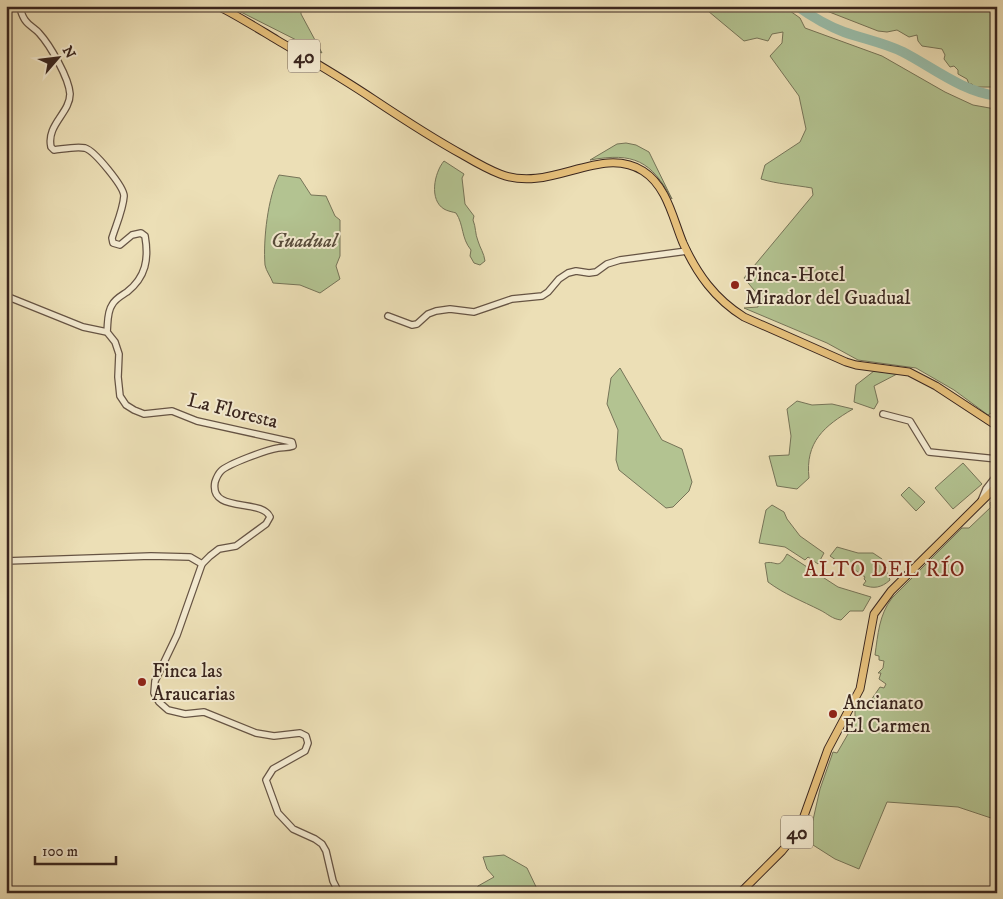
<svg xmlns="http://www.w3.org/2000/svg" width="1003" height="899" font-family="'IM FELL DW Pica',serif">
<rect width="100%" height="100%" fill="#ecdfb6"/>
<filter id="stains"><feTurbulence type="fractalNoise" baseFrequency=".004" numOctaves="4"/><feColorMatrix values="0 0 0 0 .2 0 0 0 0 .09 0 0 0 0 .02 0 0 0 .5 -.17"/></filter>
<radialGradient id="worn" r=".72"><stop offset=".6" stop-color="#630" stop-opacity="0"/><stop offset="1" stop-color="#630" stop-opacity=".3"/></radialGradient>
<g fill="#b3c391" stroke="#767458">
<polygon points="229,6 301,6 301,14 322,53"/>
<path d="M 700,6 L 783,6 L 800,18 L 805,28 L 882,56 L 945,92 L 973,105 L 995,109 L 997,107 L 997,409 L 988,415 L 954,390 L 916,368 L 858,360 L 827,343 L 744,308 L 758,307 L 759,296 L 744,278 L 813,195 L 812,188 C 795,185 777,184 761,179 L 765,165 L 800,142 L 806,129 L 799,96 L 770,56 L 782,43 L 783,32 L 772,34 L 768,41 L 757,38 L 744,41 L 708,11 Z"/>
<polygon points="814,6 997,6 997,87 975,87 972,84 969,84 967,79 958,74 958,70 954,66 950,67 944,59 945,55 942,49 922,46 918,41 917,35 909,37 897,30 887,32 878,31"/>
<path d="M 626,143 L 636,145 L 649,152 L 672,199 C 651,161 634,152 590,160 L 617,144 Z"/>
<path d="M 444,161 L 464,174 L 462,178 L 465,204 L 474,216 L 473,220 C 476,227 475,234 478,241 C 480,248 484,253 485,261 L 480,265 L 474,263 L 470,256 L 471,250 C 461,238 464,225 456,213 C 453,212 447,211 444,209 C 429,200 434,173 444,161 Z"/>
<path d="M 279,175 L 300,178 L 311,195 L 326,196 L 335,216 L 340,220 L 340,256 L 336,266 L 340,279 L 320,293 L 300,285 L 273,283 C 271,277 266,271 265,265 C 263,239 268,197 279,175 Z"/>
<polygon points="620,368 662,440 682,449 692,482 689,491 673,507 666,508 619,470 616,460 618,430 607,404 611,378"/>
<polygon points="874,371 897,374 874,386 878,402 874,409 854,402 856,385"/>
<path d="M 797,401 L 812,405 L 832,404 L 853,409 C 824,426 805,442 809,478 L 797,489 L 777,486 L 769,456 L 789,455 L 791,436 L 787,409 Z"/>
<polygon points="963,463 982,484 953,509 935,488"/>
<polygon points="909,487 925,502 916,511 901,495"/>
<path d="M 997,497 L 997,820 L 958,807 L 887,802 L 859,869 L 835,859 L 802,838 L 813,820 L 820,789 L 833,752 L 837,753 L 855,722 L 855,710 L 862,700 L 869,703 L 880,687 L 884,688 L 886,684 L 879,679 L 881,673 L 878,673 L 883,668 L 884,661 L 879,660 L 879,656 L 875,655 C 878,634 879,615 892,598 L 962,528 L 969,528 L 991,507 L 990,503 Z"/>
<polygon points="772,505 784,512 787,519 800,536 824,553 818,564 808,557 805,560 785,547 759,543 766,510"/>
<path d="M 837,547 L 858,553 L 873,553 L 882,559 L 890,580 C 881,588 874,589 863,585 L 866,581 L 864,579 L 865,577 L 845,563 L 843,565 L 830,556 Z"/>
<path d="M 787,554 L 838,587 L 871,597 L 863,611 L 850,611 L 841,620 C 832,619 828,614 820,610 C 802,601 784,594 768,582 L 765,563 C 777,560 778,571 787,554 Z"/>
<polygon points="504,855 527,868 539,893 475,893 478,886 494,877 487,869 483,857"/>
</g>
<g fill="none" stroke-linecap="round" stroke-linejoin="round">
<path stroke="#99bdaa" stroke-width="10" d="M 797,6 C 811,16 828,26 844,32 C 864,39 885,43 903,52 C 934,68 961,91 997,96"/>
<g stroke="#665444" stroke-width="8">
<g id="minor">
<path d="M 19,6 C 21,11 22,16 25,20 C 29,26 35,28 39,33 C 50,45 69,78 70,94 C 70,113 46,125 51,147 L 54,150 C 63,149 76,146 85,148 C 95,151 124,187 124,196 C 123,210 116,225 112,238 L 113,243 L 120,245 L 132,235 L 141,233 L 145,236 C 149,259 146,277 127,292 C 121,296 115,299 112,305 C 107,312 108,323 107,332"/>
<path d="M 6,296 L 83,327 L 107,332 L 115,342 L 119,354 L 118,377 L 120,396 L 126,405 L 134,410 L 144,414 L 172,411 L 197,421 L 292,442 L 293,446 C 288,448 283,447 278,448 C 266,450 228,464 221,471 C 218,474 216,479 215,482 C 209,514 262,498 270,517 L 266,524 L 236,546 L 219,549 L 210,556 L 202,564 L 177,635 L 155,681 L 154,693 L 159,702 L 168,710 L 185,714 L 204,712 L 256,733 L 274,736 L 300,733 L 306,736 L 308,743 L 305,751 L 273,769 L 266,780 L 278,813 L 293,829 L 315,839 L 322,844 L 326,851 L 333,881 L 339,893"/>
<polyline points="388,316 412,325 417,324 428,314 436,311 450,309 474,312 512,299 542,296 548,292 559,279 568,273 576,271 589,273 596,272 607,264 620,260 687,251"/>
<polyline points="883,414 910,421 929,452 997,459"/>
<polyline points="981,501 986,489 997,475"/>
<polyline points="6,561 151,556 190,557 202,564"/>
</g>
</g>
<g stroke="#39251e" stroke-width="9">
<g id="major">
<path d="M 218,6 C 238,16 257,28 277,40 C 309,59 342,78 373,99 C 403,119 432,138 463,155 C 475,162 487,169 500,174 C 550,194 600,144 643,171 C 667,186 673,219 683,243 C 697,274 715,299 744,317 L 846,362 L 856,365 L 909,372 L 936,386 L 997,426"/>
<polyline points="740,893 782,851 799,830 828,749 860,689 874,614 891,591 997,486"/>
</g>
</g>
<use href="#minor" stroke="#f3ead0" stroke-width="5.5"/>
<use href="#major" stroke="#e6c07b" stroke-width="7"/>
</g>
<g fill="#8f2418" stroke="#f3ead0" stroke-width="2">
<circle cx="735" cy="285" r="5"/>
<circle cx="142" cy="682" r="5"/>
<circle cx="833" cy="714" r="5"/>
</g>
<g text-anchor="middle" stroke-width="4" stroke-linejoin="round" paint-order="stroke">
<g fill="#f3ead0" stroke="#716053" stroke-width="1">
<rect x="288" y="39.5" width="32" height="33" rx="4"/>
<rect x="781" y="815.5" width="32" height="33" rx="4"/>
</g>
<g font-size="19" font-weight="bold" fill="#39251e">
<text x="304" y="63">40</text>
<text x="797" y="839">40</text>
</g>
<g font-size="20" font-style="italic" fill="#584c3b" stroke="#f3ead0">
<text x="304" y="247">Guadual</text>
</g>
<g font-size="20" fill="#39251e" stroke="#f3ead0" text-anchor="start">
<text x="745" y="281">Finca-Hotel<tspan x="745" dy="23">Mirador del Guadual</tspan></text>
<text x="152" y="677">Finca las<tspan x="152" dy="23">Araucarias</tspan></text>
<text x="843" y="709">Ancianato<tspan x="843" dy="23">El Carmen</tspan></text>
</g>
<g font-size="20" fill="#39251e" stroke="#f3ead0">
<text transform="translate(233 410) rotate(14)" y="7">La Floresta</text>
</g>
<g font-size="21" letter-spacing="1" fill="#7a1f14" stroke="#f3ead0">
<text x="885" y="576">ALTO DEL RÍO</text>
</g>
</g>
<rect width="1003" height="899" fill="none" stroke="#ecdfb6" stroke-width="25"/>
<rect x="8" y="8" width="988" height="884" fill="none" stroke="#39251e" stroke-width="2.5"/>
<rect x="12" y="12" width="978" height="874" fill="none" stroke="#39251e"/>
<g transform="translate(58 58) rotate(62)" stroke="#f3ead0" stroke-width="4" paint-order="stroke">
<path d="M0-4L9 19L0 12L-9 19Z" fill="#39251e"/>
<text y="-8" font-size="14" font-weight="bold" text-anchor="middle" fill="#39251e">N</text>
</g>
<path d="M35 856v8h81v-8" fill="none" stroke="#39251e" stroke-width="2.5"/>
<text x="42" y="856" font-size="15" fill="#39251e" stroke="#f3ead0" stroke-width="4" paint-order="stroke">100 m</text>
<rect width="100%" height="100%" filter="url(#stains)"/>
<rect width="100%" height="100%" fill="url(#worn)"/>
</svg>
